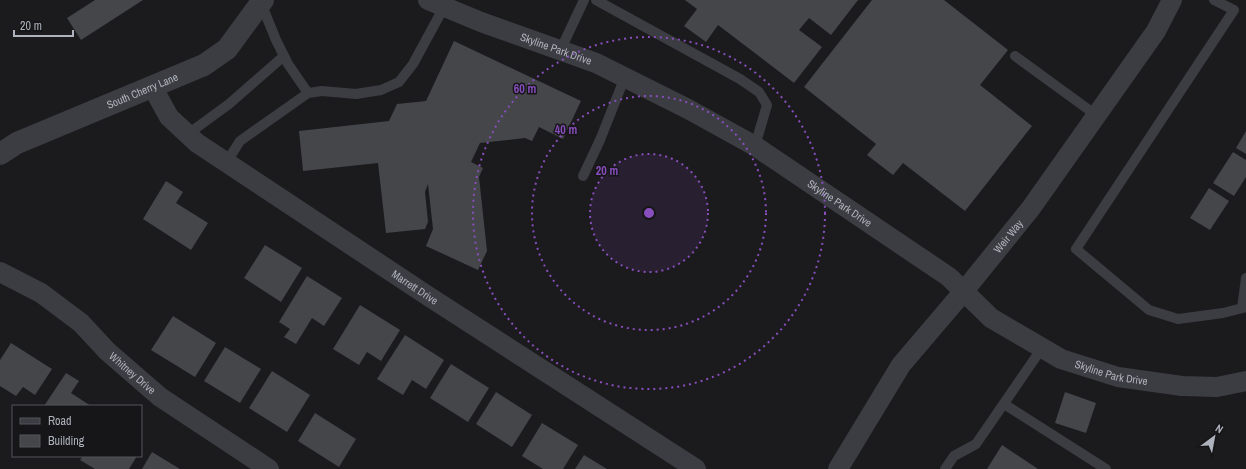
<svg xmlns="http://www.w3.org/2000/svg" width="1246" height="469" font-family="'Archivo Narrow',sans-serif">
<rect width="100%" height="100%" fill="#1b1b1d"/>
<g fill="#45464a">
<polygon points="95,0 143,0 81,40 67,18"/>
<polygon points="685,0 858,0 831,35 809,18 799,30 822,47 794,83 718,25 706,42 684,26 697,9"/>
<polygon points="872,0 944,0 1008,50 980,85 1032,126 965,211 903,163 893,175 867,155 876,144 804,87"/>
<polygon points="454,41 581,101 563,139 539,127 532,141 525,138 480,143 471,162 483,168 479,177 487,251 478,270 426,246 433,229 428,184 425,192 428,222 425,229 386,233 378,163 303,171 299,131 389,121 397,104 426,101"/>
<polygon points="1246,131 1246,154 1236,148"/>
<polygon points="1233,152 1246,160 1246,177 1234,196 1213,183"/>
<polygon points="166,181 183,192 176,203 208,223 191,250 143,219"/>
<polygon points="1209,188 1229,201 1210,230 1190,218"/>
<polygon points="265,245 302,268 281,302 244,278"/>
<polygon points="307,276 342,298 324,326 312,318 296,344 284,337 290,329 279,322"/>
<polygon points="360,305 400,330 381,361 367,352 359,365 333,349"/>
<polygon points="173,316 216,343 195,377 151,350"/>
<polygon points="405,335 444,360 426,389 412,380 403,395 377,379"/>
<polygon points="11,343 52,369 35,395 23,387 16,396 0,386 0,360"/>
<polygon points="225,347 261,369 240,403 204,381"/>
<polygon points="451,364 489,388 468,422 430,398"/>
<polygon points="272,371 310,395 287,432 249,408"/>
<polygon points="66,373 79,381 71,393 91,406 44,406"/>
<polygon points="496,392 532,415 512,447 476,424"/>
<polygon points="1065,392 1096,403 1086,433 1055,423"/>
<polygon points="315,413 356,439 339,467 298,441"/>
<polygon points="542,423 578,445 563,469 543,469 522,456"/>
<polygon points="1002,445 1038,469 987,469"/>
<polygon points="152,452 180,469 142,469"/>
<polygon points="584,455 607,469 575,469"/>
<polygon points="83,456 137,456 129,469 95,469 80,460"/>
</g>
<g fill="none" stroke-linecap="round" stroke-linejoin="round">
<g stroke="#3c3d42" stroke-width="10">
<polyline points="596,0 740,79 759,92 767,105 755,146"/>
<polyline points="1214,0 1234,10 1076,249 1149,310 1178,319 1223,313 1246,307"/>
<polyline points="261,3 276,40 288,64 308,93"/>
<polyline points="560,51 584,0"/>
<polyline points="1015,56 1096,115"/>
<polyline points="188,134 229,104 284,56"/>
<polyline points="226,163 240,141 308,93 322,91 356,94 381,90 399,82 413,64 444,7"/>
<polyline points="583,176 600,140 625,77"/>
<polyline points="1242,308 1246,278"/>
<polyline points="1004,404 1106,469"/>
<polyline points="945,469 954,456 976,444 1042,348"/>
</g>
<g stroke="#3c3d42" stroke-width="20">
<path id="s1" d="M 428,0 L 481,22 L 596,63 L 688,109 L 755,146 L 949,277 L 991,318 L 1061,359 L 1118,377 L 1182,386 L 1217,387 L 1246,381"/>
<path id="s2" d="M 152,86 L 169,117 L 197,143 L 428,296 L 696,469"/>
<path id="s3" d="M 0,272 L 41,293 L 81,323 L 107,351 L 160,397 L 269,469"/>
<path id="s4" d="M 838,469 L 901,365 L 964,291 L 1031,208 L 1156,31 L 1172,0"/>
</g>
<path stroke="#3c3d42" stroke-width="22" id="s5" d="M 0,154 L 17,143 L 204,65 L 227,49 L 263,0"/>
</g>
<circle cx="649" cy="213" r="59" fill="#884ebe" fill-opacity=".12"/>
<g fill="none" stroke="#884ebe" stroke-width="2" stroke-dasharray="2 4">
<circle cx="649" cy="213" r="59"/>
<circle cx="649" cy="213" r="117"/>
<circle cx="649" cy="213" r="176"/>
</g>
<g text-anchor="middle" stroke-width="3" stroke-linejoin="round" paint-order="stroke">
<g font-size="11" fill="#adb2bc" stroke="#161618">
<text dy="4" stroke="none"><textPath href="#s1" startOffset="137">Skyline Park Drive</textPath></text>
<text dy="4" stroke="none"><textPath href="#s5" startOffset="156">South Cherry Lane</textPath></text>
<text dy="4" stroke="none"><textPath href="#s1" startOffset="461">Skyline Park Drive</textPath></text>
<text dy="4" stroke="none"><textPath href="#s4" startOffset="289">Weir Way</textPath></text>
<text dy="4" stroke="none"><textPath href="#s2" startOffset="335">Marrett Drive</textPath></text>
<text dy="4" stroke="none"><textPath href="#s1" startOffset="785">Skyline Park Drive</textPath></text>
<text dy="4" stroke="none"><textPath href="#s3" startOffset="168">Whitney Drive</textPath></text>
</g>
</g>
<circle cx="649" cy="213" r="6" fill="#884ebe" stroke="#161618" stroke-width="2"/>
<g font-size="12" text-anchor="middle" font-weight="bold" fill="#884ebe" stroke="#161618" stroke-width="3" stroke-linejoin="round" paint-order="stroke">
<text x="525" y="93">60 m</text>
<text x="566" y="134">40 m</text>
<text x="607" y="175">20 m</text>
</g>
<rect x="12" y="405" width="130" height="52" fill="#161618" stroke="#52545a"/>
<rect x="20" y="418" width="20" height="6" fill="#3c3d42" stroke="#52545a"/>
<text x="48" y="425" font-size="12" fill="#adb2bc">Road</text>
<rect x="20" y="435" width="20" height="12" fill="#45464a" stroke="#52545a"/>
<text x="48" y="445" font-size="12" fill="#adb2bc">Building</text>
<g transform="translate(1214 437) rotate(32)" stroke="#161618" stroke-width="3" paint-order="stroke">
<path d="M0-3L7 15L0 10L-7 15Z" fill="#adb2bc"/>
<text y="-6" font-size="11" font-weight="bold" text-anchor="middle" fill="#adb2bc">N</text>
</g>
<path d="M14 30v6h59v-6" fill="none" stroke="#adb2bc" stroke-width="2"/>
<text x="20" y="30" font-size="12" fill="#adb2bc" stroke="#161618" stroke-width="3" paint-order="stroke">20 m</text>
</svg>
